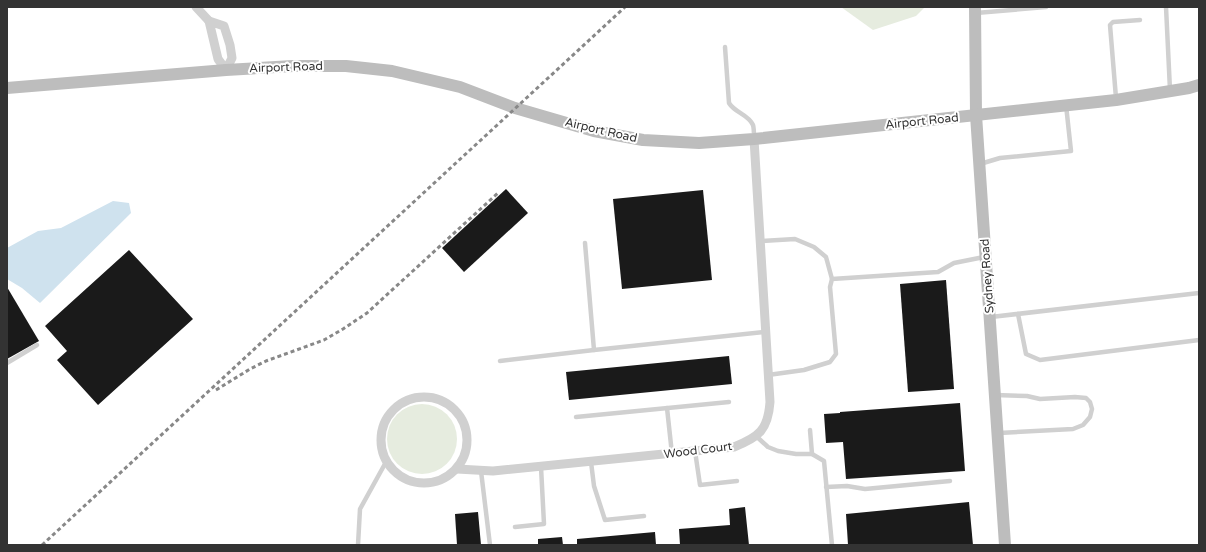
<svg xmlns="http://www.w3.org/2000/svg" width="1206" height="552" font-family="'Varela Round',sans-serif">
<rect width="100%" height="100%" fill="#fff"/>
<g fill="#e6ecdf">
<polygon points="841,7 925,7 916,16 873,30"/>
<circle cx="422" cy="439" r="35"/>
</g>
<polygon fill="#cfe2ee" points="113,201 129,203 131,213 40,303 22,288 7,279 7,248 38,231 61,228"/>
<g fill="#1a1a1a">
<polygon points="506,189 528,213 464,272 442,248"/>
<polygon points="703,190 712,280 622,289 613,199"/>
<polygon points="129,250 193,319 98,405 57,360 67,351 45,326"/>
<polygon points="946,280 954,389 908,392 900,284"/>
<polygon points="7,287 39,341 7,359"/>
<polygon points="729,356 732,384 569,400 566,372"/>
<polygon points="960,403 965,471 846,479 843,442 826,443 824,414 840,413 840,412"/>
<polygon points="969,502 973,545 848,545 846,514"/>
<polygon points="745,507 749,545 680,545 679,529 730,525 729,509"/>
<polygon points="478,512 481,545 457,545 455,514"/>
<polygon points="655,532 656,545 577,545 577,539"/>
<polygon points="562,537 563,545 538,545 538,539"/>
</g>
<g fill="none" stroke-linecap="round" stroke-linejoin="round">
<g stroke="#d0d0d0" stroke-width="4.5">
<polyline points="1166,7 1170,90"/>
<polyline points="976,13 1046,7"/>
<path d="M 725,47 L 729,103 C 735,113 748,114 753,125 C 754,128 754,134 754,138"/>
<polyline points="1116,98 1110,25 1113,22 1140,20"/>
<polyline points="980,164 1000,158 1071,151 1066,105"/>
<polyline points="760,241 795,239 814,247 826,257 832,279"/>
<polyline points="585,243 594,350 765,332"/>
<polyline points="1018,314 1026,354 1040,360 1199,340"/>
<polyline points="991,317 1199,293"/>
<polyline points="500,361 594,350"/>
<polyline points="7,363 37,345"/>
<polyline points="768,375 804,370 830,362 836,354 830,287 832,279 938,272 954,263 984,257"/>
<polyline points="995,395 1027,396 1040,399 1075,397 1086,398 1090,402 1092,409 1090,417 1083,425 1073,429 999,433"/>
<polyline points="667,408 672,454"/>
<polyline points="576,417 729,402"/>
<polyline points="810,430 812,454"/>
<polyline points="756,436 768,447 778,451 796,454 812,454 824,461 832,545"/>
<polyline points="695,451 700,485 737,481"/>
<polyline points="591,462 594,486 605,520 644,516"/>
<polyline points="481,471 490,545"/>
<polyline points="826,487 847,486 865,489 950,481"/>
<polyline points="515,527 544,524 541,467"/>
<polyline points="358,545 360,509 386,462"/>
</g>
<g stroke="#d0d0d0" stroke-width="9">
<polyline points="196,7 209,21"/>
<polygon points="209,21 224,26 230,45 232,58 226,70 218,59"/>
<circle cx="424" cy="440" r="43"/>
<path d="M 457,469 L 493,471 L 734,447 C 759,437 768,430 770,402 L 754,139"/>
</g>
<g stroke="#bdbdbd" stroke-width="12">
<polyline points="975,7 976,115 1005,545"/>
<polyline points="7,88 226,70 293,66 346,66 392,71 460,87 515,108 594,131 643,140 699,143 754,139 1116,100 1189,88 1199,85"/>
</g>
<g stroke="#888" stroke-width="3" stroke-dasharray="4 3" stroke-linecap="butt">
<polyline points="216,390 250,369 266,361 324,340 343,329 367,313 499,192"/>
<polyline points="42,545 625,7"/>
</g>
</g>
<g text-anchor="middle" stroke-width="4" stroke-linejoin="round" paint-order="stroke">
<g font-size="12" fill="#333" stroke="#fff">
<text transform="translate(286 67) rotate(-2)" y="4">Airport Road</text>
<text transform="translate(922 121) rotate(-6)" y="4">Airport Road</text>
<text transform="translate(601 130) rotate(13)" y="4">Airport Road</text>
<text transform="translate(987 276) rotate(-94)" y="4">Sydney Road</text>
<text transform="translate(698 450) rotate(-7)" y="4">Wood Court</text>
</g>
</g>
<rect width="1206" height="552" fill="none" stroke="#333333" stroke-width="16"/>
</svg>
